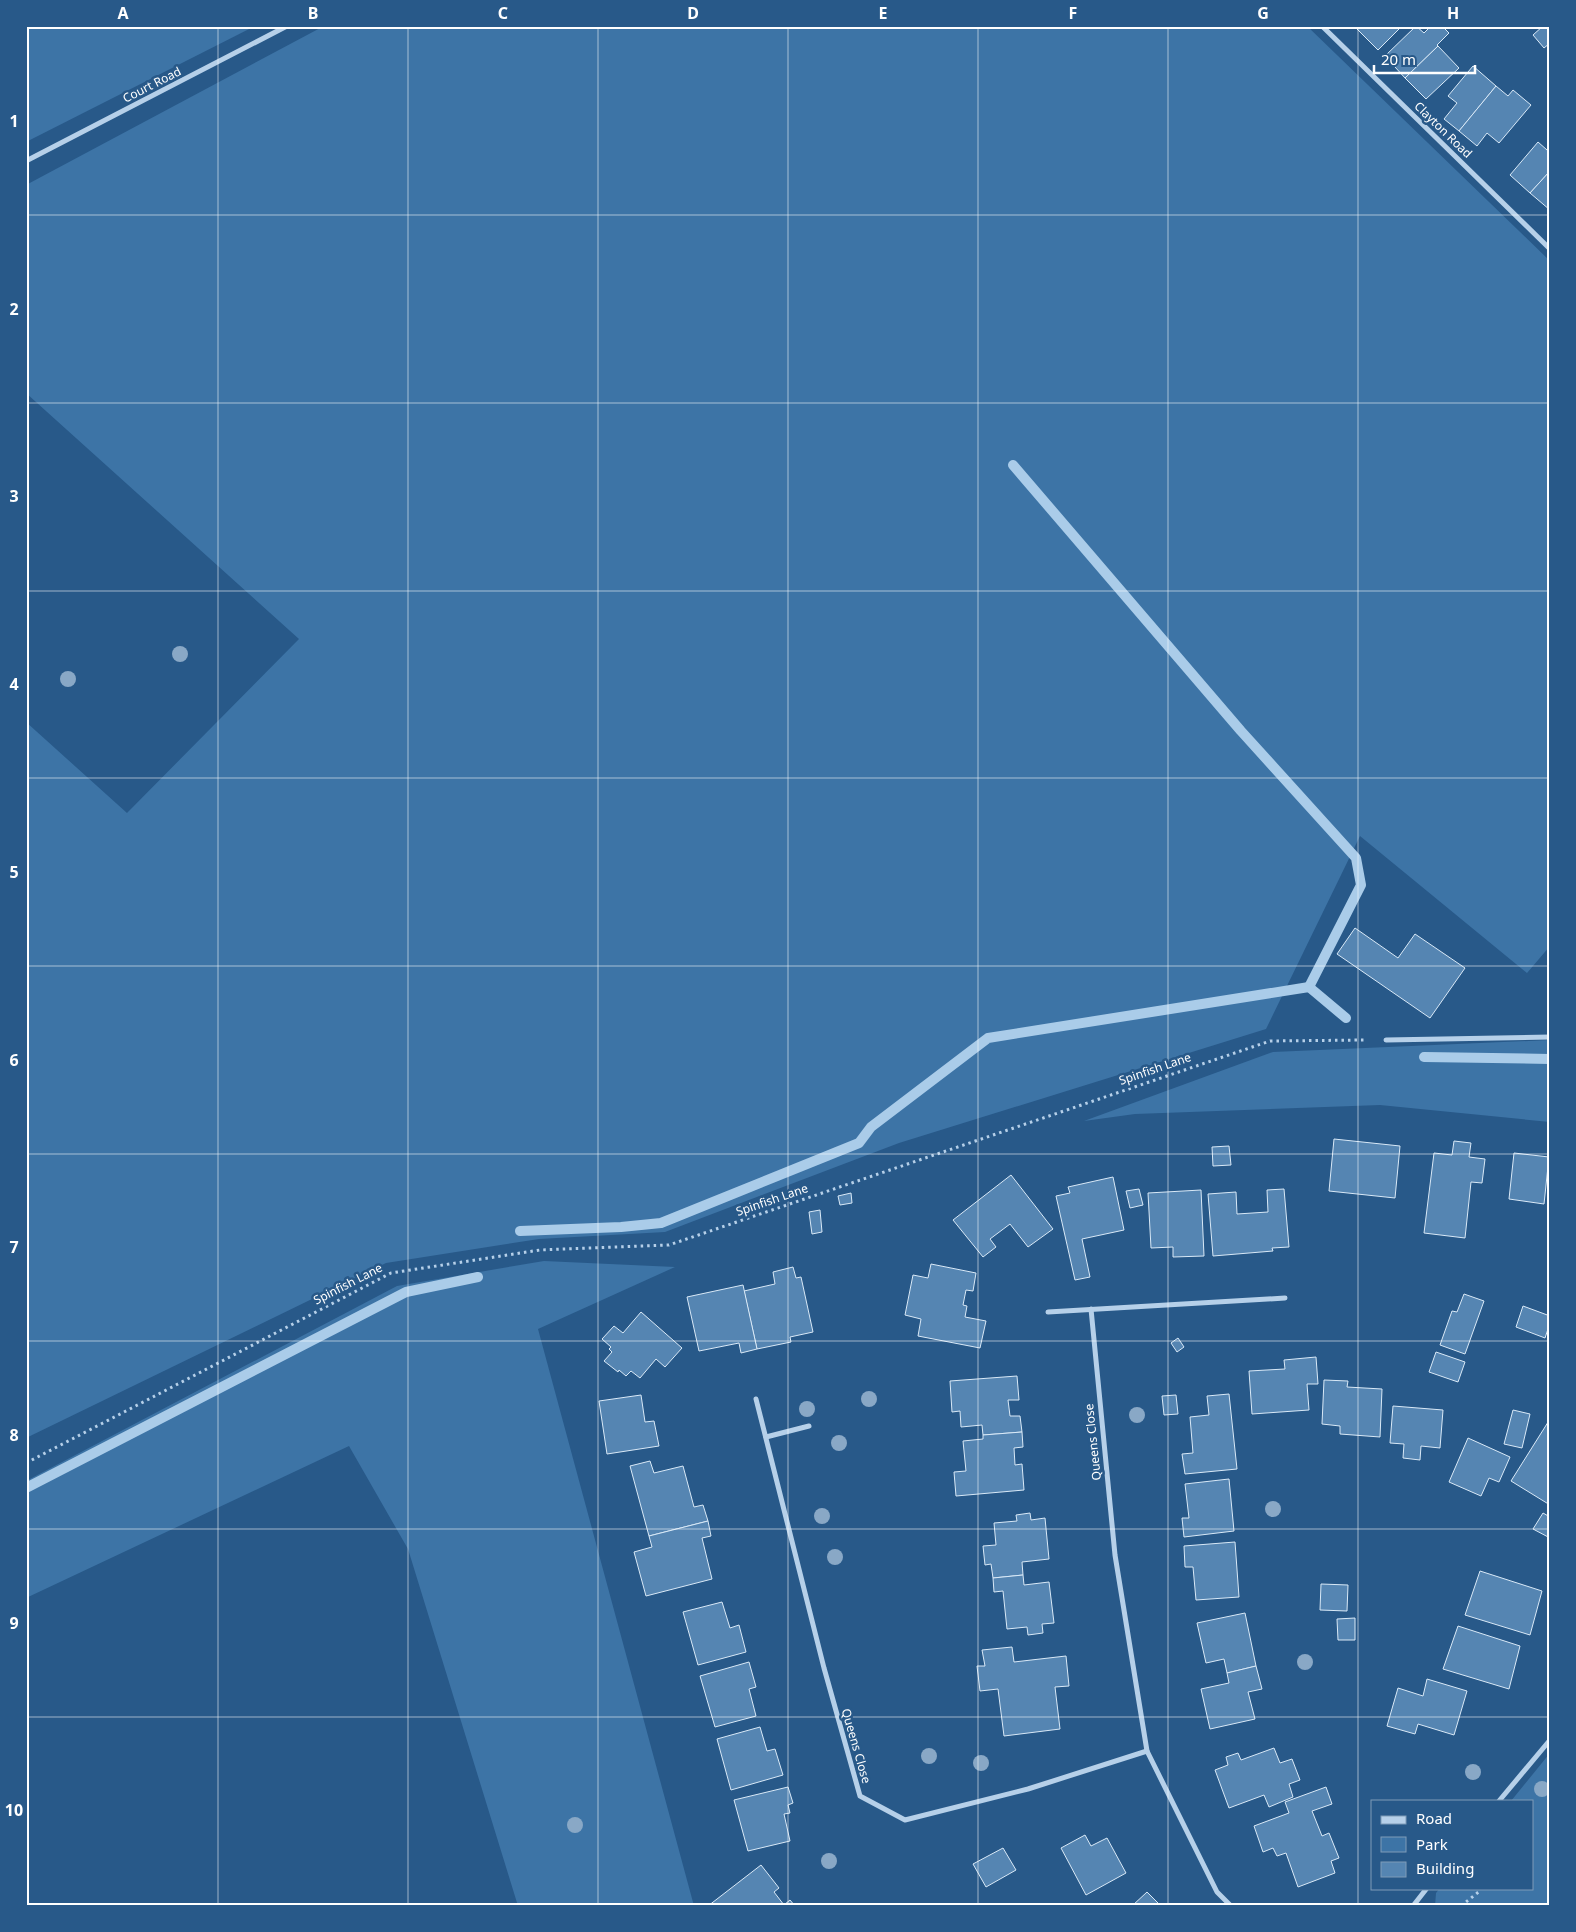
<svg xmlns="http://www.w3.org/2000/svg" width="1576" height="1932" font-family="'Noto Sans',sans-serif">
<rect width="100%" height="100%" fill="#285989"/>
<g fill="#3d74a6">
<polygon points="26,26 255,26 26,142"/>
<polygon points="324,26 1307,26 1550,261 1550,946 1527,973 1360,836 1266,1029 899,1143 665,1232 539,1239 386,1263 26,1438 26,722 127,813 299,639 26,393 26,185"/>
<polygon points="1550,1040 1550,1122 1380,1105 1135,1114 1084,1121 1273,1052"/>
<polygon points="544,1261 675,1267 538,1329 694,1906 518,1906 408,1549 349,1446 26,1598 26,1481 397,1286"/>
<polygon points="1550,1753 1550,1906 1435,1906 1436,1893 1440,1888 1532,1888 1532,1801 1511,1801"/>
</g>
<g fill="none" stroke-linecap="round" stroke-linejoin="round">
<g stroke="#aacce9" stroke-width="10">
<polyline points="1013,465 1241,731 1356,858 1361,885 1309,987"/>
<polyline points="1424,1057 1550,1059"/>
<polyline points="520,1231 621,1227 661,1223 859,1143 871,1127 988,1038 1309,987 1346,1018"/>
<polyline points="26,1488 406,1292 478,1277"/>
</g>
</g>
<g fill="#5585b2" stroke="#d9e9f7">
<polygon points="1354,26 1402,26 1378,50"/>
<polygon points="1416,26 1424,33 1431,26 1442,26 1449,33 1437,45 1438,46 1405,78 1385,56"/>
<polygon points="1543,26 1546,26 1550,30 1550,43 1544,48 1533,35"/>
<polygon points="1438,46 1459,68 1426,99 1405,78"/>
<polygon points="1473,66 1496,86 1459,131 1444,119 1457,103 1448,96"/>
<polygon points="1496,86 1508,96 1513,90 1531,105 1499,143 1487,133 1477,146 1459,131"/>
<polygon points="1538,142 1547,150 1550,147 1550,171 1530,193 1510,175"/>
<polygon points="1550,171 1550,210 1530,193"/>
<polygon points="1355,928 1398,958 1415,934 1465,968 1430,1018 1337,954"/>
<polygon points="1334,1139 1400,1146 1395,1198 1329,1191"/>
<polygon points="1454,1141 1471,1143 1469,1157 1485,1159 1482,1183 1471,1182 1465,1238 1424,1233 1434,1153 1452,1155"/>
<polygon points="1229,1146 1231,1165 1213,1166 1212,1147"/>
<polygon points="1514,1153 1549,1157 1544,1204 1509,1199"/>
<polygon points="1011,1175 1053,1229 1028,1247 1010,1224 990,1239 996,1247 983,1257 953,1220"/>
<polygon points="1113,1177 1124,1230 1082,1239 1090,1277 1075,1280 1056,1196 1070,1193 1068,1187"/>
<polygon points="1139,1189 1143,1205 1130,1208 1126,1191"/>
<polygon points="1284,1189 1289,1247 1272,1248 1273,1251 1213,1256 1208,1194 1236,1192 1237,1214 1268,1212 1267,1190"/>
<polygon points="1201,1190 1204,1256 1173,1257 1173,1247 1151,1248 1148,1193"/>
<polygon points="851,1193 852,1203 840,1205 838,1196"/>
<polygon points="820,1210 822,1232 812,1234 809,1212"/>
<polygon points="931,1264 976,1273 973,1291 966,1290 963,1305 967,1306 965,1317 986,1321 980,1348 918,1336 921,1319 905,1315 913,1275 928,1278"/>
<polygon points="793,1267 796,1278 801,1277 813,1332 790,1337 791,1342 757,1349 744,1291 775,1284 773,1272"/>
<polygon points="743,1285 757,1349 741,1353 739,1343 699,1351 687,1297"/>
<polygon points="1464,1294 1484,1301 1465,1354 1440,1345 1452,1311 1457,1312"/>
<polygon points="1523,1306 1550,1316 1550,1323 1545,1338 1516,1327"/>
<polygon points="641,1312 682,1348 665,1367 656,1359 640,1378 631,1371 626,1376 619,1370 618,1372 604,1361 612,1352 609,1349 611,1347 602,1339 614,1326 623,1333"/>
<polygon points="1178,1338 1184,1347 1177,1352 1171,1343"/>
<polygon points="1436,1352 1465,1362 1458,1382 1429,1372"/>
<polygon points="1316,1357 1318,1384 1307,1384 1309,1410 1252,1414 1249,1371 1285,1369 1284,1360"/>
<polygon points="1017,1376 1019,1400 1008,1400 1010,1416 1020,1416 1022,1432 983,1435 982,1425 961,1427 960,1411 952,1412 950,1381"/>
<polygon points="1324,1380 1348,1381 1347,1387 1382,1389 1380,1437 1340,1434 1340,1426 1322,1424"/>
<polygon points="1229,1394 1237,1469 1185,1474 1182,1454 1193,1453 1190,1417 1209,1415 1207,1396"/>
<polygon points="641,1395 645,1422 654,1421 659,1446 607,1454 599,1401"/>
<polygon points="1176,1395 1178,1414 1164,1415 1162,1396"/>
<polygon points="1393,1406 1443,1410 1440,1448 1421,1446 1420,1460 1403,1458 1404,1444 1390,1443"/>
<polygon points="1513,1410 1530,1414 1522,1448 1504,1444"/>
<polygon points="1550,1419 1550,1505 1511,1481"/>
<polygon points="1022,1432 1023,1447 1014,1448 1015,1465 1022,1464 1024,1490 956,1496 954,1472 966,1471 963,1441 983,1439 983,1435"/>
<polygon points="1468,1438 1510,1457 1499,1482 1489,1478 1481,1496 1449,1482"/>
<polygon points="650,1461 654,1473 683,1466 694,1507 703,1505 708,1521 649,1536 630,1466"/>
<polygon points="1229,1479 1234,1531 1184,1537 1182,1518 1189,1518 1185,1484"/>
<polygon points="1030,1513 1031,1520 1045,1518 1049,1559 1022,1562 1023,1575 993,1578 991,1564 985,1565 983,1546 996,1545 994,1523 1017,1521 1016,1515"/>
<polygon points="1543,1513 1550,1517 1550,1538 1533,1529"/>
<polygon points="708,1521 711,1536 702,1538 712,1579 646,1596 634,1552 652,1547 649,1536"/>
<polygon points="1235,1542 1239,1597 1196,1600 1193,1567 1185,1567 1184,1546"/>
<polygon points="1480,1571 1542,1591 1530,1635 1465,1615"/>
<polygon points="1023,1575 1024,1585 1049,1582 1054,1623 1042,1624 1043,1633 1028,1635 1027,1627 1007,1629 1003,1591 994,1592 993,1578"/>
<polygon points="1321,1584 1348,1585 1347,1611 1320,1610"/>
<polygon points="722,1602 730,1628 739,1625 746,1652 698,1665 683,1612"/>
<polygon points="1245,1613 1256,1666 1227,1673 1224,1659 1206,1663 1197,1623"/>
<polygon points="1355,1618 1355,1640 1338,1640 1337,1619"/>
<polygon points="1458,1626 1520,1646 1509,1689 1443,1669"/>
<polygon points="1012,1647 1014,1662 1066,1656 1069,1686 1055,1687 1060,1729 1004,1736 998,1689 980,1691 977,1666 985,1666 982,1650"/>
<polygon points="749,1662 756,1687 749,1689 756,1716 715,1727 700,1676"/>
<polygon points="1256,1666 1262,1689 1248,1692 1255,1719 1210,1729 1201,1689 1229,1683 1227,1673"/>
<polygon points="1427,1679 1467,1691 1454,1735 1418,1724 1415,1734 1387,1726 1398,1688 1423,1696"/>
<polygon points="760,1727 767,1751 775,1749 783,1775 731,1790 717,1739"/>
<polygon points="1274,1748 1280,1763 1292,1759 1300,1780 1289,1784 1293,1797 1269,1807 1264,1795 1229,1808 1215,1770 1228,1765 1226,1757 1238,1753 1241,1760"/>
<polygon points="788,1787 793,1803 788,1805 790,1813 784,1814 790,1841 748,1851 734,1800"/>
<polygon points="1326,1787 1332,1804 1312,1811 1322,1836 1329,1833 1339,1858 1331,1861 1335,1873 1298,1887 1286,1853 1277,1856 1273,1848 1263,1852 1254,1826 1289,1813 1285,1802"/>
<polygon points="1085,1835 1091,1846 1107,1838 1126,1873 1086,1895 1061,1848"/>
<polygon points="1003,1848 1016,1870 986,1887 973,1864"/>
<polygon points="761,1865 779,1888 774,1892 784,1905 790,1900 795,1906 708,1906"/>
<polygon points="1147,1892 1161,1906 1132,1906"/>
</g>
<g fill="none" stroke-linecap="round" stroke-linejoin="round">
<g stroke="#b6d0e9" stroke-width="3" stroke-dasharray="2.5 4" stroke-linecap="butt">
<polyline points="26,1463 391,1273 540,1250 669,1245 1270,1041 1366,1040"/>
<polyline points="1461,1906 1481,1890"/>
</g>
<g stroke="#b6d0e9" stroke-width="5">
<polyline points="1322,26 1550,249"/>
<polyline points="26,161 287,26"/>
<polyline points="1386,1040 1550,1037"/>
<polyline points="1091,1309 1115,1555 1147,1751 1217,1892 1231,1906"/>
<polyline points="1048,1312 1285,1298"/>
<polyline points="756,1399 824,1668 860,1796 905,1820 1028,1789 1147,1751"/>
<polyline points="766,1437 809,1426"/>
<polyline points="1499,1801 1550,1740"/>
<polyline points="1413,1906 1427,1888"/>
</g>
</g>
<g fill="#89a8c6">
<circle cx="180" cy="654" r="8"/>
<circle cx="68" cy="679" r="8"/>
<circle cx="869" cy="1399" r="8"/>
<circle cx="807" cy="1409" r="8"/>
<circle cx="1137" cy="1415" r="8"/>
<circle cx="839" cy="1443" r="8"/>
<circle cx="1273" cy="1509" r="8"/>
<circle cx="822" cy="1516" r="8"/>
<circle cx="835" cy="1557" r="8"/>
<circle cx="1305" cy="1662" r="8"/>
<circle cx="929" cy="1756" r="8"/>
<circle cx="981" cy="1763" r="8"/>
<circle cx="1473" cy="1772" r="8"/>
<circle cx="1542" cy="1789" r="8"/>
<circle cx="575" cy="1825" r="8"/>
<circle cx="829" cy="1861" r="8"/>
</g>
<path fill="none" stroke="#fff" stroke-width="1" stroke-opacity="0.55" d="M 218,26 L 218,1906M 408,26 L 408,1906M 598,26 L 598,1906M 788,26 L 788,1906M 978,26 L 978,1906M 1168,26 L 1168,1906M 1358,26 L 1358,1906M 26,215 L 1550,215M 26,403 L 1550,403M 26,591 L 1550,591M 26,778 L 1550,778M 26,966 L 1550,966M 26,1154 L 1550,1154M 26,1341 L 1550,1341M 26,1529 L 1550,1529M 26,1717 L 1550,1717"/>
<g text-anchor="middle" stroke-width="5" stroke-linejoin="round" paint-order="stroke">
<g font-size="12" fill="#fff" stroke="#285989">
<text transform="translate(152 85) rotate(-27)" y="4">Court Road</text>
<text transform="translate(1443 130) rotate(44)" y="4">Clayton Road</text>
<text transform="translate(1155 1069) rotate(-19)" y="4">Spinfish Lane</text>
<text transform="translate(772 1200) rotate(-19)" y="4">Spinfish Lane</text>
<text transform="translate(348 1284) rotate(-27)" y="4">Spinfish Lane</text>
<text transform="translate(1093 1442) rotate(-96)" y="4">Queens Close</text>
<text transform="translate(856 1746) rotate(74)" y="4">Queens Close</text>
</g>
</g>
<rect width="1576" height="1932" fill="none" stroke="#285989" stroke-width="55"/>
<rect x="1371" y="1800" width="162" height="90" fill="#285989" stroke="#7e9bb8"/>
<rect x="1381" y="1816" width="25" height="8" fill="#b6d0e9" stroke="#7e9bb8"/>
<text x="1416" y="1824" font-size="15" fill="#ffffff">Road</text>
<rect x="1381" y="1837" width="25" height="15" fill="#3d74a6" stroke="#7e9bb8"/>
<text x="1416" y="1850" font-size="15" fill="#ffffff">Park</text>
<rect x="1381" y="1862" width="25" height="15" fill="#5585b2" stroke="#7e9bb8"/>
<text x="1416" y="1874" font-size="15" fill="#ffffff">Building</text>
<path d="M1374 65v8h101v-8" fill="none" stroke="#ffffff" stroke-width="2.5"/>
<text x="1381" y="65" font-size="15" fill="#ffffff" stroke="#285989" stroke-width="4" paint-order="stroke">20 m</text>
<rect x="28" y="28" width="1520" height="1876" fill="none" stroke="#fff" stroke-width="2"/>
<g font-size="16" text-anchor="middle" font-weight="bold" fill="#fff">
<text x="123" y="19">A</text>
<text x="313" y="19">B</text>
<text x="503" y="19">C</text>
<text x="693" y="19">D</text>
<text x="883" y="19">E</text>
<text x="1073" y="19">F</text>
<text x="1263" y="19">G</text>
<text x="1453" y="19">H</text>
<text x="14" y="127">1</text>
<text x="14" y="315">2</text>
<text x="14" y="502">3</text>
<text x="14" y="690">4</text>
<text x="14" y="878">5</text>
<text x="14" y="1066">6</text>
<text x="14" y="1253">7</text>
<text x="14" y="1441">8</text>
<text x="14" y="1629">9</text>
<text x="14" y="1816">10</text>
</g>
</svg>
